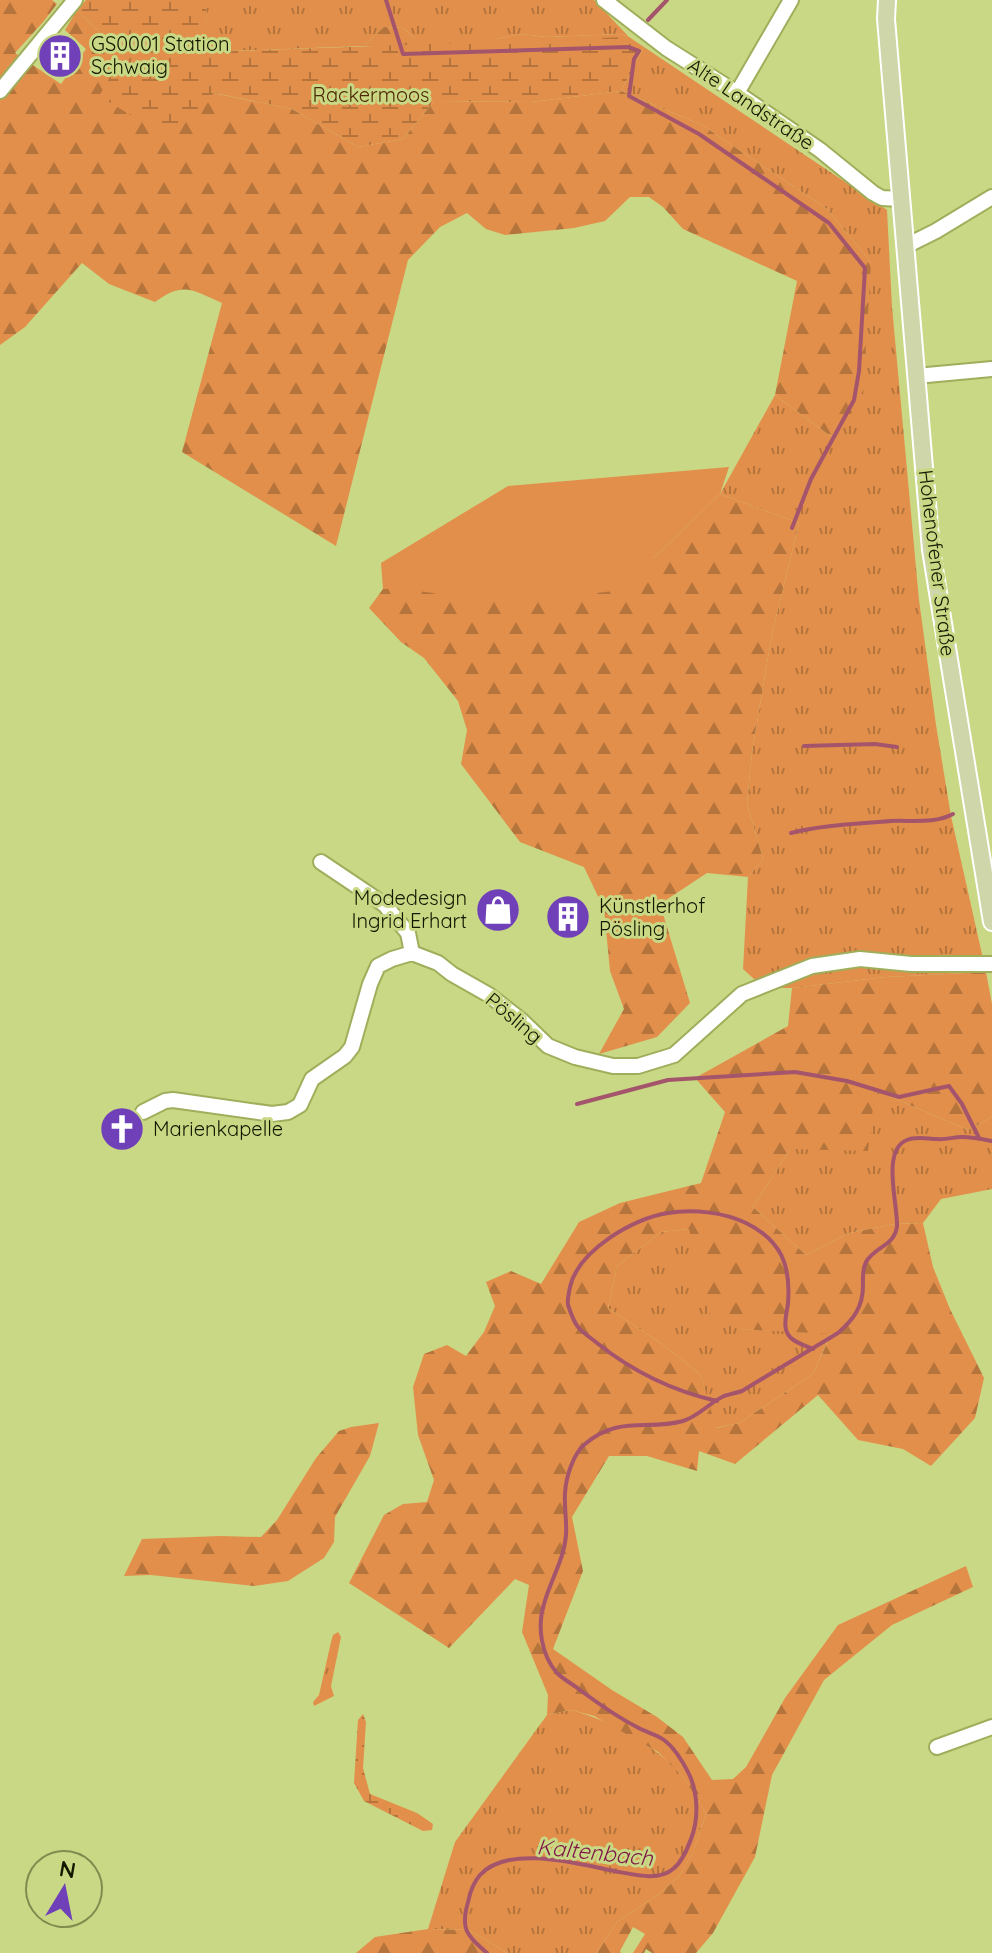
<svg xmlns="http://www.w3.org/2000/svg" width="992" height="1953" font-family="Quicksand,sans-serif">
<defs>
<pattern id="grass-tufts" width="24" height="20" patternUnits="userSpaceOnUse" patternTransform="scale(2)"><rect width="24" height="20" fill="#e28f4c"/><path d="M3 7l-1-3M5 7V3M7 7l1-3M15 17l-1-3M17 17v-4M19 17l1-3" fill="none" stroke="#b6743d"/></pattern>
<pattern id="forest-firs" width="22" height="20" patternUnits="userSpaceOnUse" patternTransform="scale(2)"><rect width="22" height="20" fill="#e28f4c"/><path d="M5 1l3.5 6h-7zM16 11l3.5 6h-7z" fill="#b6743d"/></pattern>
<pattern id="wetland-marsh" width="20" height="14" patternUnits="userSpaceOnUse" patternTransform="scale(2)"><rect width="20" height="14" fill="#e28f4c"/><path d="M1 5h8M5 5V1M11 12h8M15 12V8" fill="none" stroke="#b6743d"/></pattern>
</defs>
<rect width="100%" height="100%" fill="#c9d884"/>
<g fill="url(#grass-tufts)">
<polygon points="206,0 594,0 629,37 621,34 546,37 522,34 495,39 415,39 404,28 384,27 363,46 207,52"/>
<polygon points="644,47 887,210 892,307 919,600 936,725 951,816 986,972 886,977 792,988 764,988 743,969 748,877 763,859 747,804 752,752 772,634 799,523 720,494 775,395 833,438 871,262 827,209 702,125 621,91"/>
<polygon points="875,1090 968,1130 992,1117 992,1189 941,1199 923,1223 895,1224 849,1233 806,1255 753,1207 790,1149"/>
<polygon points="689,1229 738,1329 831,1333 813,1374 739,1423 715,1428 701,1375 662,1344 608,1308 617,1266 661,1232"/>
<polygon points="338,1632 341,1637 331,1686 334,1696 314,1706 313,1702 319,1695 331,1642 333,1635"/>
<path d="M 571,1710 C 610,1720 656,1745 682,1776 C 691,1787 698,1801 706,1813 L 693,1852 L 680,1875 L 662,1892 L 617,1922 L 596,1953 L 507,1953 L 469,1930 L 428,1929 L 455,1842 L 547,1715 Z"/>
</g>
<g fill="url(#forest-firs)" fill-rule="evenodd">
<path d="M 0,0 L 52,0 L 57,4 L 44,21 L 15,53 L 61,84 L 86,49 L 65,30 L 77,10 L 123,55 L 213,93 L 292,109 L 358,147 L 403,139 L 434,101 L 531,102 L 621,91 L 702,125 L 827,209 L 871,262 L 863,398 L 833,438 L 775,395 L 797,281 L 683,229 L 663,207 L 649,197 L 630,197 L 605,221 L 574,228 L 505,235 L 486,229 L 467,213 L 440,227 L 408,260 L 336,546 L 182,452 L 222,303 C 192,290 184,281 155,302 L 109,284 L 82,263 L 25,327 L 0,345 Z"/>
<polygon points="384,27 404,28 415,39 495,39 522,34 546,37 621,34 629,37 633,46 363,46"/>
<polygon points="720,494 799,523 772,634 752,752 747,804 763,859 748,877 707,873 660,904 690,1003 657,1037 599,1054 624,1009 610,971 604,909 584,867 520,842 461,764 467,730 458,701 424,658 401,642 369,608 383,589 405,589 654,558"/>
<path d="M 986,972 L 992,1004 L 992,1117 L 968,1130 L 875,1090 L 868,1151 L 790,1149 L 753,1207 L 806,1255 L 849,1233 L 895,1224 L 923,1223 L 933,1267 L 950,1309 L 984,1378 L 975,1418 L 931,1466 L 903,1449 L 858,1440 L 818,1395 L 735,1464 L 699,1451 L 697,1471 L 647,1456 L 609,1456 L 572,1517 L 583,1571 L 553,1649 L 612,1690 L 657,1717 L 683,1737 L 712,1780 L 733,1779 L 746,1767 L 785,1698 L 838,1625 L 966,1566 L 973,1587 L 892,1625 L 824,1680 L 772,1775 L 755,1857 L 713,1933 L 696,1953 L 652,1953 L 646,1949 L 644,1953 L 633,1953 L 645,1934 L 633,1927 L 620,1951 L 621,1953 L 596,1953 L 617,1922 L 662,1892 L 680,1875 L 693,1852 L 706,1813 L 683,1777 L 658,1752 L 594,1716 L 571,1710 L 547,1715 L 548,1695 L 522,1632 L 529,1585 L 515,1579 L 449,1648 L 349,1583 L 384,1515 L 403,1504 L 427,1502 L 434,1480 L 418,1435 L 413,1387 L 424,1354 L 447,1345 L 466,1356 L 484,1332 L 495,1306 L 486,1282 L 511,1271 L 541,1284 L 579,1222 L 620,1203 L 701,1183 L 725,1112 L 695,1078 L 788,1026 L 792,988 L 886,977 ZM 689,1229 L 709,1313 L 738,1329 L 831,1334 L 813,1374 L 739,1423 L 716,1428 L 701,1375 L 662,1344 L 608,1308 L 617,1266 L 661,1232 Z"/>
<polygon points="379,1423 370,1456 335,1517 334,1542 324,1558 288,1581 254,1586 151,1575 124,1576 142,1539 220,1536 261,1537 277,1520 316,1458 339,1431 351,1427"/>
<polygon points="428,1929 469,1930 507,1953 356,1953 375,1937"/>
</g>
<g fill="url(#wetland-marsh)">
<polygon points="86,0 206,0 208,52 629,37 644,47 621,91 531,102 434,101 403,139 358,147 292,109 214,93 167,137 99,96 123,55 77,10"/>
<polygon points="363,1714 366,1722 363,1768 370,1794 417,1813 433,1824 432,1830 423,1831 364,1801 354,1783 358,1720"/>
</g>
<polygon fill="#e28f4c" points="729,467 720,494 654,558 613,591 508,604 405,589 383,589 381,563 508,486"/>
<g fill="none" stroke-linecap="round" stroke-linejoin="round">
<g stroke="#a4556c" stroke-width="4">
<polyline points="386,0 403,54 628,47 639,51 634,59 629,96 699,134 829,223 865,268 859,371 854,400 811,479 792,528"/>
<polyline points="648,20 667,0"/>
<polyline points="804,746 875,744 897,747"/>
<path d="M 791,833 C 823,825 858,824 891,821 C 911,820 935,824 953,814"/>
<polyline points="577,1104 668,1080 795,1072 847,1081 899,1097 949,1086 962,1104 979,1138"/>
<path d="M 717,1401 C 673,1391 632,1371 597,1343 C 591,1338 583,1333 578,1327 C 574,1322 570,1311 568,1305 C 567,1299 569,1293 570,1287 C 578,1251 633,1218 668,1213 C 693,1209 723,1212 746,1223 C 781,1240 791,1265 788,1303 C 787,1314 781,1329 791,1338 C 796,1343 806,1346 813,1349"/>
<path d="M 487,1953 C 467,1935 460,1930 468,1902 C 470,1892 473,1883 480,1875 C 508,1844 579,1864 614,1871 C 632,1874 658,1882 673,1869 C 682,1862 687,1850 691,1839 C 699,1819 698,1793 689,1774 C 683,1762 675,1748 664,1740 C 656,1734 645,1732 637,1727 C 615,1716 596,1702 576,1687 C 570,1683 562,1678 557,1673 C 541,1655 537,1626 544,1604 C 550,1581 564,1560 566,1535 C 567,1521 564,1507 565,1493 C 566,1477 573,1454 585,1444 C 619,1415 647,1431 683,1421 C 699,1416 709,1403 724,1396 C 730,1394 736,1393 742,1391 L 838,1333 C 853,1320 863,1307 863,1286 C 863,1278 862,1270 866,1262 C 874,1247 895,1246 897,1226 C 898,1205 881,1150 907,1140 C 916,1136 928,1139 937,1139 C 946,1140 953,1137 962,1137 C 972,1137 982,1139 992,1141"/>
</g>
<g stroke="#9fae5b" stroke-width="18">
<g id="minor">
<polyline points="604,0 666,48 737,93 820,150 873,193 882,198 901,199"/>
<polyline points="0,91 75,0"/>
<polyline points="737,93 791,0"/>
<polyline points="906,246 936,231 992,197"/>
<polyline points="916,376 992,369"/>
<polyline points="321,862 385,905 408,933 412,953"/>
<polyline points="143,1112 165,1101 173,1100 272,1114 288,1112 300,1105 312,1079 345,1056 352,1047 370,984 378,966 392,959 412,953 438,963 452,974 489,995 521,1020 548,1046 575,1057 613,1066 638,1066 674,1055 742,994 812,966 860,959 911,964 992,964"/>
<polyline points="937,1747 992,1727"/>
</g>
</g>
<g stroke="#fff" stroke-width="20">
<polyline id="major" points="887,0 886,19 931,550 992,922"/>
</g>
<use href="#minor" stroke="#fff" stroke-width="14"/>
<use href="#major" stroke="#ced6aa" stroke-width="16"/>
</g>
<defs>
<g id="building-disc" transform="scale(2.3)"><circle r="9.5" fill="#6f40b8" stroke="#c9d884"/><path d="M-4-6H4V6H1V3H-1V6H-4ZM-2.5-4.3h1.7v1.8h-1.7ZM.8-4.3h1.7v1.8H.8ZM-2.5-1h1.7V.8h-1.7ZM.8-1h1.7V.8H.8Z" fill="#fff"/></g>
<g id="shop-disc" transform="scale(2.3)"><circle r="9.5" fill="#6f40b8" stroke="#c9d884"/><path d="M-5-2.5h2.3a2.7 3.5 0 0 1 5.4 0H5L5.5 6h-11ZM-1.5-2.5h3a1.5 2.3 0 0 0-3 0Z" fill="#fff"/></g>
<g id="church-disc" transform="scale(2.3)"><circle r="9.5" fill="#6f40b8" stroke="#c9d884"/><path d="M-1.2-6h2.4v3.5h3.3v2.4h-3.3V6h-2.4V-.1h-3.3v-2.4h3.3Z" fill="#fff"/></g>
</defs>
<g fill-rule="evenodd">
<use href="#building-disc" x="60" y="56"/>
<use href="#shop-disc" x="498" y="910"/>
<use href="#building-disc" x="568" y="917"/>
<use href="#church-disc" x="122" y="1129"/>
</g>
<g text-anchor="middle" stroke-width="6" stroke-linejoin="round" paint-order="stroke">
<g font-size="20" fill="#131700" stroke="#c9d884" text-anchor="start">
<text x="91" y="51">GS0001 Station<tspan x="91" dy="23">Schwaig</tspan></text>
<text x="467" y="905" text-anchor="end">Modedesign<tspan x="467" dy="23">Ingrid Erhart</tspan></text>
<text x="599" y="913">Künstlerhof<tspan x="599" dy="23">Pösling</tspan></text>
<text x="153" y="1136">Marienkapelle</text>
</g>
<g font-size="20" fill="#4e2806" stroke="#c9d884">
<text x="371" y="102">Rackermoos</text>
</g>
<g font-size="20" fill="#131700" stroke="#c9d884">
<text transform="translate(751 104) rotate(34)" y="7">Alte Landstraße</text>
<text transform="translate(937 563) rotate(83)" y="7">Hohenofener Straße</text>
<text transform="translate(514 1018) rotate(40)" y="7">Pösling</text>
</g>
<g font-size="22" font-style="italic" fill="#7e1648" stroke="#c9d884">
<text transform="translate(595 1852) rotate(6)" y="8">Kaltenbach</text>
</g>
</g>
<g transform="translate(64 1889) rotate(10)"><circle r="38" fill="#c9d884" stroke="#808b4f" stroke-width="2"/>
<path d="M0-6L14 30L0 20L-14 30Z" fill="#6f40b8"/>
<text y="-12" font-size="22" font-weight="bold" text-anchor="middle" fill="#131700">N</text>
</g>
</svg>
